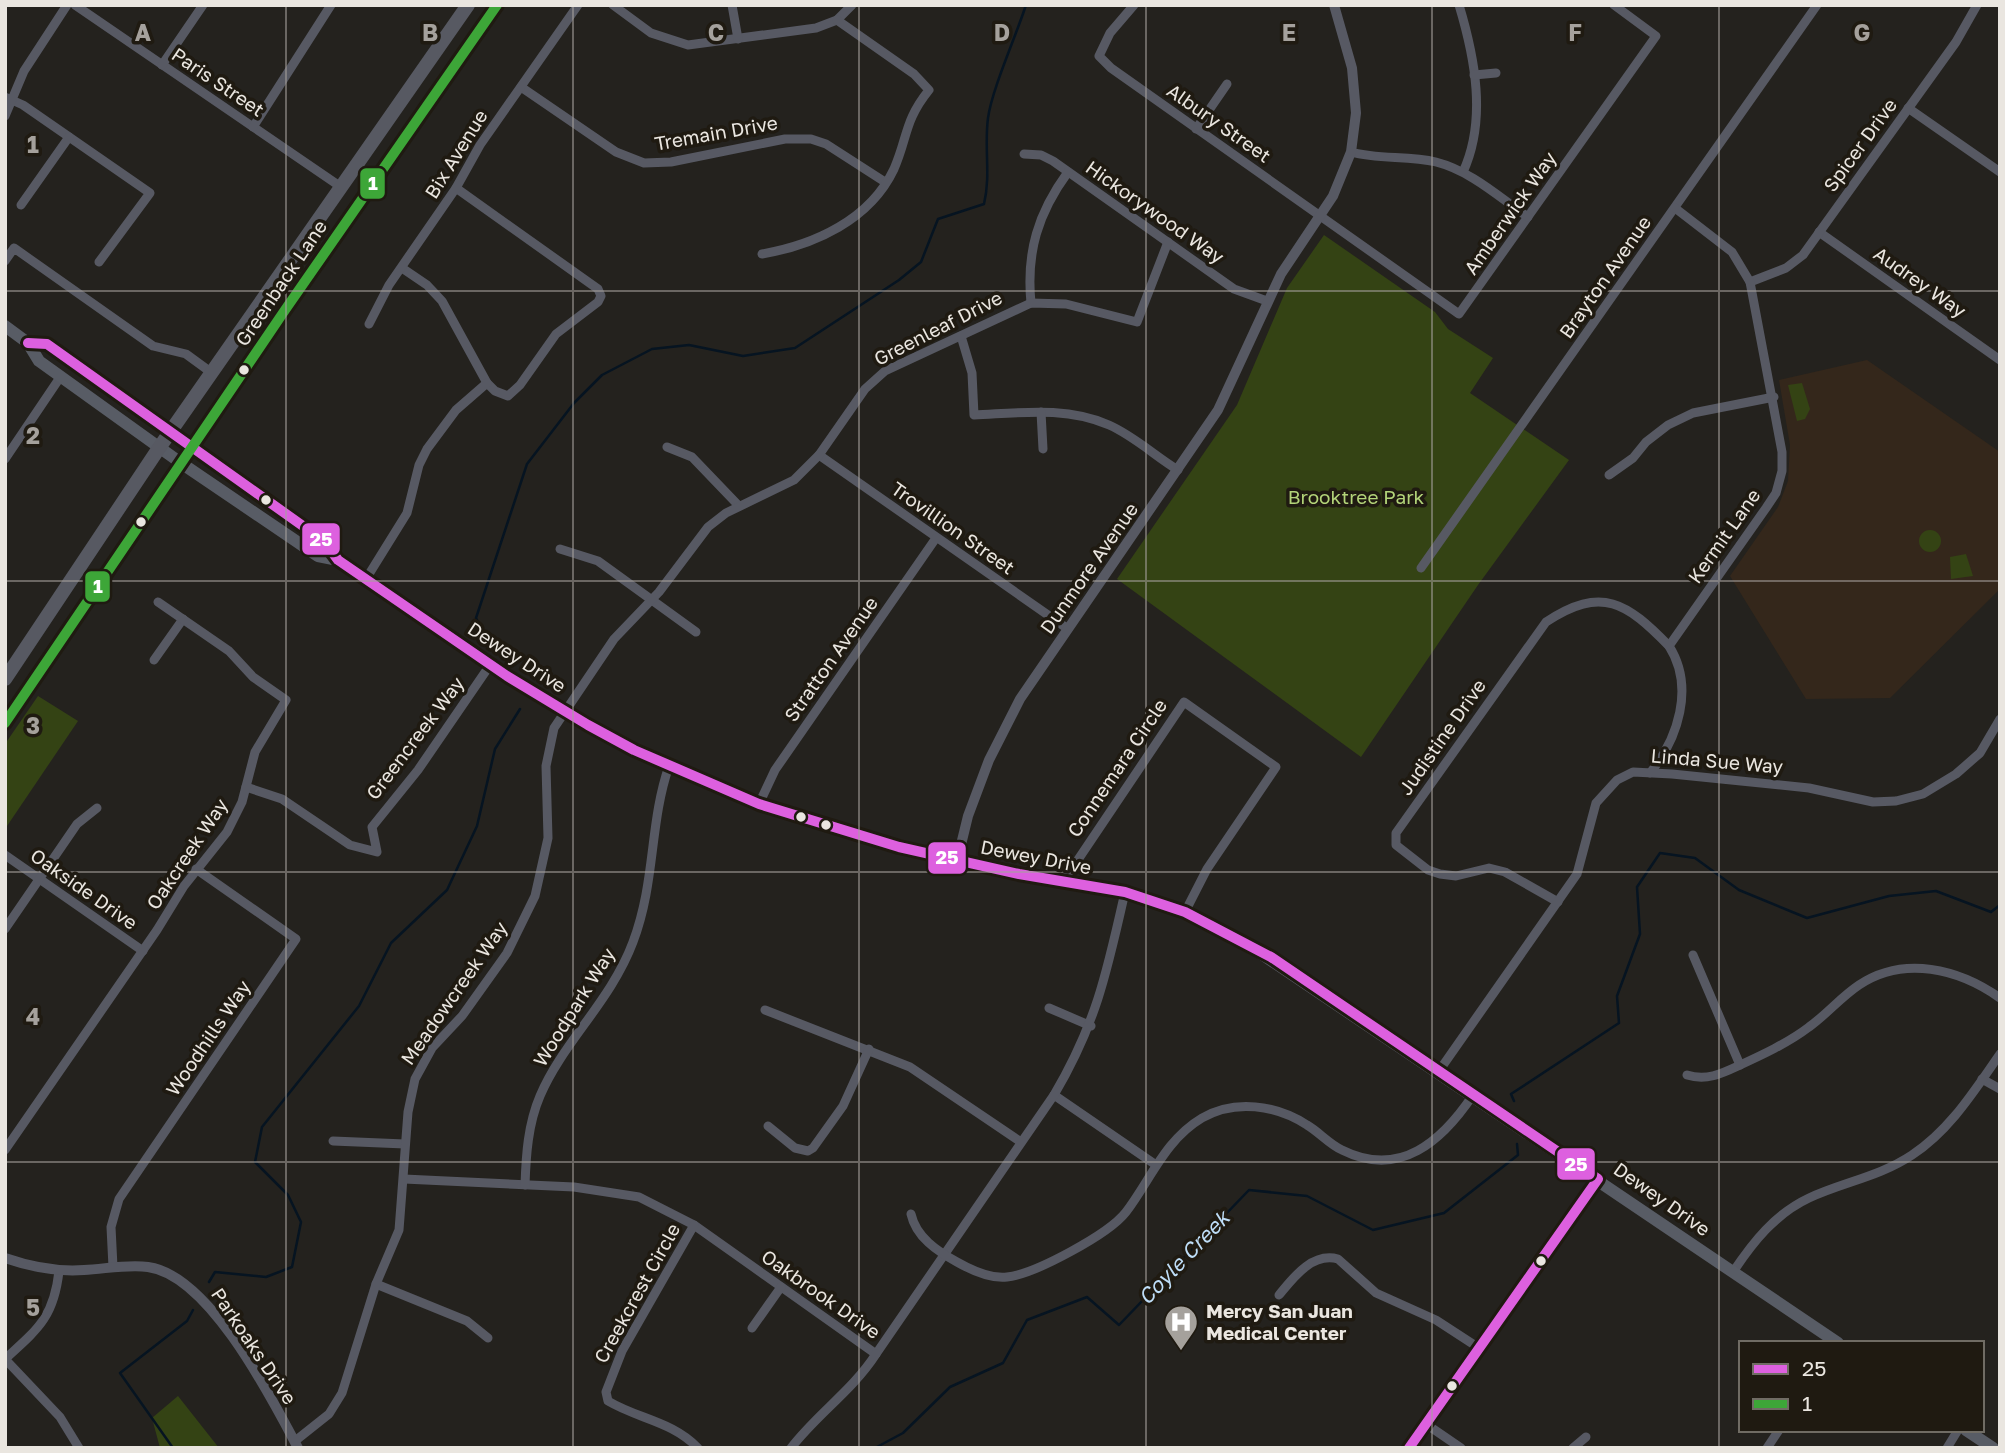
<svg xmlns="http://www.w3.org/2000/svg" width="2005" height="1453" font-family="'Golos Text',sans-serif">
<rect width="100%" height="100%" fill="#24221e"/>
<polygon fill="#34271b" points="1867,360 2000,452 2000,589 1890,698 1806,699 1730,576 1778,507 1788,481 1790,445 1779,380"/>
<g fill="#344314">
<polygon points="1324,235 1435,312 1448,329 1493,358 1470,393 1569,460 1478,585 1361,757 1117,579 1237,405 1287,288"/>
<polygon points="1802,383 1810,409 1805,419 1797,421 1788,385"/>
<circle cx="1930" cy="541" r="11"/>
<polygon points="1966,554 1973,576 1951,579 1950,557"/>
<polygon points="38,696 78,721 5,829 5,744"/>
<polygon points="178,1396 219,1448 160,1448 152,1418"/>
</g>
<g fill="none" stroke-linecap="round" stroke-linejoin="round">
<g stroke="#061421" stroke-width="2.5">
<path d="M 540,674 L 535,666 L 483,632 L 476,618 L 527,464 L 574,403 L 602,375 L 652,349 L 689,345 L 743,356 L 795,348 L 899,280 L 921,262 L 938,219 L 984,204 C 991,175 984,148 988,118 C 992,89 1016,36 1026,5"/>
<polyline points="1514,1101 1511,1094 1619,1023 1617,996 1640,934 1637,887 1660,853 1695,858 1739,890 1807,918 1889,896 1936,891 1991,912 2000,905"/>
<polyline points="209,1282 215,1272 266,1277 292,1267 301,1222 288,1195 255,1162 262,1127 359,1006 391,943 447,890 477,826 495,749 520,709"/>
<polyline points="173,1448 120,1373 187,1321 193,1310"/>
<polyline points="562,1448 565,1448"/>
<polyline points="875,1448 903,1433 950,1387 1003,1363 1027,1320 1087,1297 1119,1325 1249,1190 1307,1196 1373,1230 1444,1213 1518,1155 1517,1144"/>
</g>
<g stroke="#575963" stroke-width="9">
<polyline points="75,5 341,187"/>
<polyline points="613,5 651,33 688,45 816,28 837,20 852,5"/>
<polyline points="732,5 738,39"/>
<polyline points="1134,5 1110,33 1099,56 1111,68 1459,314 1656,36 1614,5"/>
<path d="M 1459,5 C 1475,58 1487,120 1463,172"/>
<polyline points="162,65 203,5"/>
<polyline points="1474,75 1496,73"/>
<polyline points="521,87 616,152 644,163 671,162 785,139 811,139 826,144 885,182"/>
<polyline points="5,97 23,105 150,193 99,262"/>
<polyline points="1908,108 2000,172"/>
<polyline points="5,116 24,71 67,5"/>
<polyline points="253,127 331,5"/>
<polyline points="1196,129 1227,84"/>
<path d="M 1351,152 C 1379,160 1408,155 1436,162 C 1471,171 1499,197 1528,217"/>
<polyline points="1024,154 1041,155 1053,161 1234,289 1267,301"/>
<polyline points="21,205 69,137"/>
<polyline points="1819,232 2000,360"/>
<path d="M 762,254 C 814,245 870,220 894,169 C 908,137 904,121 929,90 L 914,74 L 837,20"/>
<polyline points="5,261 14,248 153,346 186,354 212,373"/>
<polyline points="402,268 427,285 442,301 487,383 495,391 508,396 520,385 556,334 598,302 601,296 598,289 456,188"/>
<polyline points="1750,282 1786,268 1803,255 1956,42 1977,5"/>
<path d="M 1031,303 C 1026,252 1038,213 1068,172"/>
<polyline points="369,324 389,285 456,188 480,145 578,5"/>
<path d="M 961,336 L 972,373 L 974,415 C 1019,413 1066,406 1109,425 C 1134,436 1155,456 1178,470"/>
<polyline points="1041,412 1043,449"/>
<polyline points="667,447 692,457 739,506"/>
<polyline points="819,455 1068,629"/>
<polyline points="5,459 61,376"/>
<polyline points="1609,475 1633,458 1646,442 1668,425 1693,413 1774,397"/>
<polyline points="560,549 598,561 696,632"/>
<polyline points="1421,568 1817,5"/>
<polyline points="366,579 407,513 419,465 427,449 456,410 487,383"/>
<polyline points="154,660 183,619"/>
<path d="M 1650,773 C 1678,739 1695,687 1669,646 L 1766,508 L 1776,493 L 1782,471 L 1782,452 L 1750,282 L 1732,252 L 1675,208"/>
<polyline points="246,787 282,799 350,845 377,852 372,827 418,770 490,665"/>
<polyline points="759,804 775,770 936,538"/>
<polyline points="5,855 143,951"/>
<polyline points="1063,882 1184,702 1276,767 1207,869 1185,912"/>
<path d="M 1558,902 L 1505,872 L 1489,868 L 1456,876 L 1440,874 L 1428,870 L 1396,845 L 1396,833 L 1546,622 C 1602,585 1627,603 1669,646"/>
<polyline points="5,929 77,824 97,808"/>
<polyline points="1693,955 1740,1065"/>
<polyline points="1049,1008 1091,1026"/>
<polyline points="765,1010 910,1067 1021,1142"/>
<polyline points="1439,1071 1577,874 1596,803 1617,780 1633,772 1672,774 1809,788 1873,802 1896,801 1923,794 1956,774 1980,753 2000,719"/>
<path d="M 1687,1075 C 1706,1081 1721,1074 1738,1066 C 1762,1055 1788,1043 1809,1027 C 1827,1014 1841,997 1859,985 C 1904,955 1959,969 2000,998"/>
<polyline points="1982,1079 2000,1089"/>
<polyline points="1054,1095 1156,1165"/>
<polyline points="768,1126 795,1148 808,1151 813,1148 843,1106 869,1049"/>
<polyline points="333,1141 405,1144"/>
<polyline points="5,1150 157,930 184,886 227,832 242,802 255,752 286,700 253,677 229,651 158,602"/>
<path d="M 404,1179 L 574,1187 L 639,1197 L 694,1225 L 876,1354 L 1054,1095 C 1096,1024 1107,972 1125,892"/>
<path d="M 525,1185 C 526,1155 528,1124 540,1096 C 563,1042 611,1001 633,942 C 656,881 649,824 669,766"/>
<path d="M 911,1214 C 916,1237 937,1251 957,1262 C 971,1270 990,1279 1007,1277 C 1035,1274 1109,1234 1126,1212 C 1151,1179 1165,1140 1202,1118 C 1235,1099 1276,1105 1307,1125 C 1319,1132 1329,1144 1342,1150 C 1400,1179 1442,1141 1473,1095"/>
<path d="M 694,1225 L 622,1351 L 606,1392 L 608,1401 C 638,1419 672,1421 698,1448"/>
<polyline points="113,1267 111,1227 119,1199 296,939 196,869"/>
<path d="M 1733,1272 C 1753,1242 1775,1214 1809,1198 C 1843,1182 1879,1177 1912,1155 C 1950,1130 1974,1091 2000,1054"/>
<polyline points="376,1284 467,1321 488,1338"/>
<path d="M 1279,1295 C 1293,1278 1312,1252 1338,1259 L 1376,1293 L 1436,1320 L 1479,1348"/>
<polyline points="752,1328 781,1287"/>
<polyline points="5,1359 60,1417 79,1448"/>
<path d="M 5,1359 C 38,1329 54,1317 59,1271"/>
<polyline points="1426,1424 1461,1448"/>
<polyline points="295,1441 329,1414 342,1393 376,1284 399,1230 408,1112 415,1079 432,1048 462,1016 507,953 535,896 548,838 546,766 554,728 614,639 659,592 708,527 726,513 794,480 819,455 865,389 885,371 1031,303 1066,304 1137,322 1168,242"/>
<path d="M 791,1448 C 817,1414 852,1391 876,1354"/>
<polyline points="1573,1448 1586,1437"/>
<polyline points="1767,1448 1779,1430"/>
<polyline points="1947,1448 1958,1430"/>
</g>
<g stroke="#575963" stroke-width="10">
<polyline points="957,861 968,816 989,760 1020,699 1218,410 1281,274 1333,196 1351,152 1356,113 1352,68 1334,5"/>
<path d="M 5,1258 C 31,1267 57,1272 84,1270 C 105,1269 128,1264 148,1267 C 209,1275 271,1397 298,1448"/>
<polyline points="1409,1448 1598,1179"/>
</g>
<g stroke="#585c65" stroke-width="12">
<polyline points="5,326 28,343 39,361 181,463 318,556 338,560"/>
<polyline points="28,343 47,344 82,368 324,541 338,560 507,676 588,725 634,750 759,804 877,841 957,861 1147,898 1185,912 1241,940 1838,1343"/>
<polyline points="1966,1430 1993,1448"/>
</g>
<g stroke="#575962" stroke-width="14">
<polyline points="5,679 159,448 468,5"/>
<polyline points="5,723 285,310 497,5"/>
</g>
<g stroke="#1f1a11" stroke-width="16">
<polyline id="bus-1" points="28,343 47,344 324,541 338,560 507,676 588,725 634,750 759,804 899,847 1019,874 1125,892 1185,912 1271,957 1598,1179 1409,1448"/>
</g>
<g stroke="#1f1a11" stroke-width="16">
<polyline id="bus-2" points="5,723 285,310 497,5"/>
</g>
<use href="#bus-1" stroke="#dd60df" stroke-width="10"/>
<use href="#bus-2" stroke="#3da638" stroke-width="10"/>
</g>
<path fill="none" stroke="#a5a19c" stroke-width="2" stroke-opacity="0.55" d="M 286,5 L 286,1448M 573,5 L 573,1448M 859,5 L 859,1448M 1146,5 L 1146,1448M 1432,5 L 1432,1448M 1719,5 L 1719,1448M 5,291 L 2000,291M 5,581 L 2000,581M 5,872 L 2000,872M 5,1162 L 2000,1162"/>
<defs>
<g id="hospital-pin" transform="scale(1.75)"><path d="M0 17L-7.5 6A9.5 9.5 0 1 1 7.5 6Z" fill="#a5a19c" stroke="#1f1a11"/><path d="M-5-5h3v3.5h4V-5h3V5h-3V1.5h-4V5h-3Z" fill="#fff"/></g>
</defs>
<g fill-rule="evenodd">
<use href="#hospital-pin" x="1181" y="1322"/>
</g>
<g fill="#eae6e0" stroke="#1f1a11" stroke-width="2.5">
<circle cx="244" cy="370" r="6"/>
<circle cx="266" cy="500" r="6"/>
<circle cx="141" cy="522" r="6"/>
<circle cx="801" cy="817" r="6"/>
<circle cx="826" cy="825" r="6"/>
<circle cx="1541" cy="1261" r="6"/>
<circle cx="1452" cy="1386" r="6"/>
</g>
<g text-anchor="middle" stroke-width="7" stroke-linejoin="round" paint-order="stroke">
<g font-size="19" fill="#eae6e0" stroke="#1f1a11">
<text transform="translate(218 82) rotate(34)" y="7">Paris Street</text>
<text transform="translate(1219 123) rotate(35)" y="7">Albury Street</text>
<text transform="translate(716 133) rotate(-10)" y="7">Tremain Drive</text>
<text transform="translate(1860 145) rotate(-54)" y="7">Spicer Drive</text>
<text transform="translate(456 154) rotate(-58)" y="7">Bix Avenue</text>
<text transform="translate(1155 212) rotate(35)" y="7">Hickorywood Way</text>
<text transform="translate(1510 213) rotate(-55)" y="7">Amberwick Way</text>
<text transform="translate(1605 277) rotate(-55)" y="7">Brayton Avenue</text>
<text transform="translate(1920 282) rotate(35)" y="7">Audrey Way</text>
<text transform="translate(281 283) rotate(-56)" y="7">Greenback Lane</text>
<text transform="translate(938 328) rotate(-27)" y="7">Greenleaf Drive</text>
<text transform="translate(953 528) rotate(35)" y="7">Trovillion Street</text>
<text transform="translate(1724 536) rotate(-55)" y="7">Kermit Lane</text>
<text transform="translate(1089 568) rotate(-55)" y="7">Dunmore Avenue</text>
<text transform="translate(517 657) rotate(33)" y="7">Dewey Drive</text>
<text transform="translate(831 659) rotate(-55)" y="7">Stratton Avenue</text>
<text transform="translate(1442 737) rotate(-55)" y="7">Judistine Drive</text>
<text transform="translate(415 738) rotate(-53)" y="7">Greencreek Way</text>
<text transform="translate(1717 761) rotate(5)" y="7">Linda Sue Way</text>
<text transform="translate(1117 768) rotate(-56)" y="7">Connemara Circle</text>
<text transform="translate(187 854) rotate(-56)" y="7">Oakcreek Way</text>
<text transform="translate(1036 857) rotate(11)" y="7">Dewey Drive</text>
<text transform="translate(84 889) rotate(35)" y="7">Oakside Drive</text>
<text transform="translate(454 993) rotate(-55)" y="7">Meadowcreek Way</text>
<text transform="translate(574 1007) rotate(-58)" y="7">Woodpark Way</text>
<text transform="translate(208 1038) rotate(-56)" y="7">Woodhills Way</text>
<text transform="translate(1662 1199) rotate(35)" y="7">Dewey Drive</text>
<text transform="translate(637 1293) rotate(-61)" y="7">Creekcrest Circle</text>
<text transform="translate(821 1294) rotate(35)" y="7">Oakbrook Drive</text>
<text transform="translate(254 1346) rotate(56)" y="7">Parkoaks Drive</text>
</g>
<g font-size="19" fill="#b3d479" stroke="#1f1a11">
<text x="1356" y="504">Brooktree Park</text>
</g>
<g font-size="19" font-weight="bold" fill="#eae6e0" stroke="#1f1a11" text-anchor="start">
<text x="1206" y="1318">Mercy San Juan<tspan x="1206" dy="22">Medical Center</tspan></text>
</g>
<g font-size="21" font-style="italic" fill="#beddf7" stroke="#1f1a11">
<text transform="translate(1184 1258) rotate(-46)" y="7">Coyle Creek</text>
</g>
</g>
<g font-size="23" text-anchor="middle" font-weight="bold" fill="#a5a19c" stroke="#1f1a11" stroke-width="7" stroke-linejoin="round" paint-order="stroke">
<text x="143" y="41">A</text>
<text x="430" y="41">B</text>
<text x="716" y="41">C</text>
<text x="1002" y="41">D</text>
<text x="1289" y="41">E</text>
<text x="1575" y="41">F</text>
<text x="1862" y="41">G</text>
<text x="33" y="153">1</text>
<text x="33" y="444">2</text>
<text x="33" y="734">3</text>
<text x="33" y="1025">4</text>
<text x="33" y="1316">5</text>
</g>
<g stroke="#1f1a11" stroke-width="2.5">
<rect x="359" y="167" width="27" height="33" rx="7" fill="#3da638"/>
<rect x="301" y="522" width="40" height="34" rx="7" fill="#dd60df"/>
<rect x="84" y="570" width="27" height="33" rx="7" fill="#3da638"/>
<rect x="927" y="841" width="40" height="34" rx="7" fill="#dd60df"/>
<rect x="1556" y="1147" width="40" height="34" rx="7" fill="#dd60df"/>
</g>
<g font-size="19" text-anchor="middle" font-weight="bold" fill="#fff">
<text x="373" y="190">1</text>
<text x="321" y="546">25</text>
<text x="98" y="593">1</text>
<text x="947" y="864">25</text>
<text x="1576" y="1171">25</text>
</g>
<rect width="2005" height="1453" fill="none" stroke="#eae6e0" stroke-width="14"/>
<rect x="1739" y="1341" width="245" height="91" fill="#1f1a11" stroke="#706c64" stroke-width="2"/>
<rect x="1753" y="1364" width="35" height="10" fill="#dd60df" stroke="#706c64" stroke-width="2"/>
<text x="1802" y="1376" font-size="21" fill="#eae6e0">25</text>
<rect x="1753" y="1399" width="35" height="10" fill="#3da638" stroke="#706c64" stroke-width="2"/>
<text x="1802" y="1411" font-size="21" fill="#eae6e0">1</text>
</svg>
